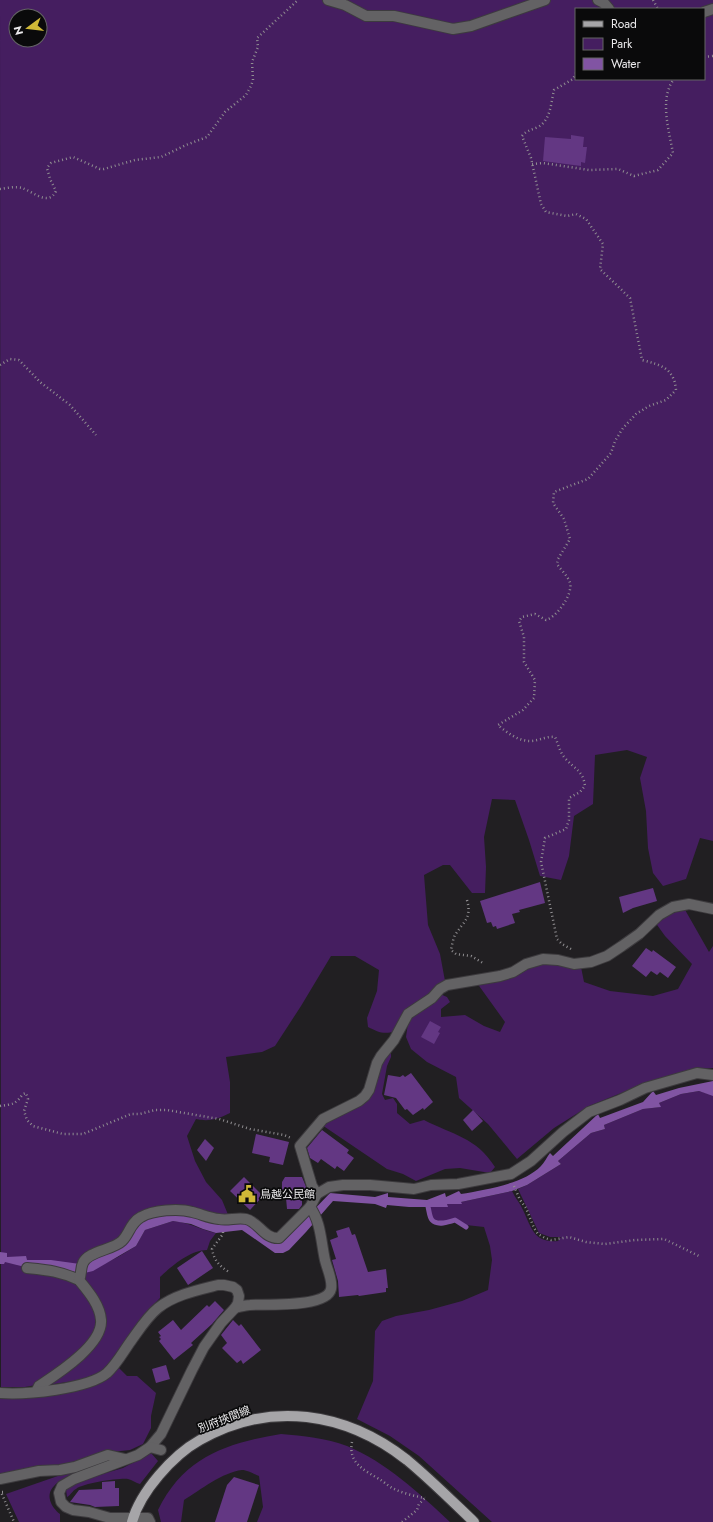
<svg xmlns="http://www.w3.org/2000/svg" width="713" height="1522" font-family="Jost,'Noto Sans JP',sans-serif">
<rect width="100%" height="100%" fill="#211f22"/>
<g fill="#451e60" fill-rule="evenodd">
<path d="M 0,0 L 713,0 L 713,841 L 700,838 L 686,879 L 663,886 L 653,873 L 648,848 L 646,811 L 640,778 L 647,757 L 627,750 L 595,755 L 593,804 L 574,816 L 569,856 L 561,880 L 540,876 L 529,840 L 515,800 L 492,799 L 484,837 L 486,867 L 485,893 L 472,893 L 450,865 L 443,865 L 424,875 L 428,925 L 440,954 L 445,981 L 395,1031 C 384,1035 378,1032 368,1027 L 367,1018 L 377,991 L 379,970 L 355,956 L 331,956 L 301,1006 L 275,1046 L 262,1052 L 226,1057 L 230,1082 L 230,1113 C 218,1119 209,1122 196,1119 L 187,1136 L 195,1161 L 206,1182 L 222,1200 L 229,1217 L 186,1208 L 121,1239 L 76,1274 L 97,1312 L 97,1330 L 77,1356 L 36,1385 L 25,1387 L 1,1387 ZM 576,9 L 704,9 L 704,79 L 576,79 ZM 16,16 L 40,16 L 40,40 L 16,40 Z"/>
<polygon points="684,908 709,952 713,946 713,1068 697,1069 641,1085 589,1106 554,1128 517,1159 488,1124 459,1098 456,1077 427,1062 411,1049 406,1037 408,1023 412,1016 440,994 447,997 450,1002 441,1009 441,1017 465,1015 484,1026 500,1032 505,1022 477,983 544,962 581,967 584,982 610,991 653,996 678,989 692,964 665,936 655,922 668,913"/>
<path d="M 391,1049 L 391,1057 L 387,1066 L 382,1094 L 385,1100 L 393,1098 L 397,1104 L 397,1113 L 410,1124 L 424,1120 C 453,1135 476,1137 495,1167 L 490,1173 L 460,1168 L 445,1169 L 416,1181 L 403,1174 L 387,1169 L 322,1125 L 327,1121 L 363,1103 L 381,1064 Z"/>
<path d="M 699,1091 L 713,1095 L 713,1522 L 492,1522 L 419,1456 L 390,1436 L 357,1419 L 373,1381 L 375,1331 L 382,1321 L 396,1316 L 429,1310 L 462,1301 L 488,1290 L 492,1260 L 490,1246 L 484,1227 L 466,1225 L 455,1219 L 444,1222 L 432,1219 L 430,1207 L 447,1207 L 447,1204 L 461,1204 L 461,1202 L 512,1191 C 515,1198 520,1203 523,1210 C 532,1229 534,1243 558,1241 L 561,1237 L 550,1237 L 539,1233 L 518,1189 L 527,1185 L 561,1164 L 558,1161 L 591,1133 L 605,1129 L 604,1125 L 643,1109 L 660,1107 L 659,1103 L 681,1094 Z"/>
<path d="M 173,1221 C 189,1222 201,1230 216,1233 L 210,1241 L 207,1250 C 190,1250 172,1266 160,1277 L 160,1298 L 142,1317 L 109,1363 L 100,1373 L 80,1380 L 41,1386 L 59,1374 L 103,1322 L 82,1282 L 85,1273 L 118,1257 L 136,1246 L 145,1230 Z"/>
<polygon points="118,1367 127,1376 137,1376 156,1393 151,1416 151,1428 143,1444 130,1450 102,1453 75,1464 0,1475 0,1398 40,1395"/>
<path d="M 281,1434 C 303,1436 326,1438 347,1446 C 386,1462 419,1493 450,1522 L 257,1522 L 263,1507 L 259,1476 C 254,1474 247,1470 242,1470 C 223,1472 200,1490 184,1500 L 181,1522 L 161,1522 L 158,1510 C 184,1457 227,1443 281,1434 Z"/>
<path d="M 151,1453 L 158,1461 L 140,1484 C 136,1483 132,1480 128,1479 C 119,1478 84,1483 76,1489 C 72,1491 71,1495 67,1497 L 66,1490 L 75,1482 L 123,1468 Z"/>
<path d="M 78,1469 L 76,1472 C 69,1476 59,1480 54,1486 C 45,1495 51,1507 60,1514 L 60,1522 L 19,1522 L 6,1494 Z"/>
</g>
<path fill="#8154a3" d="M 713,1081 L 713,1096 L 699,1091 L 681,1094 L 659,1103 L 661,1107 L 643,1109 L 604,1125 L 605,1129 L 591,1133 L 558,1161 L 561,1164 L 527,1185 L 512,1191 L 461,1202 L 462,1204 L 447,1204 L 448,1207 L 409,1207 L 387,1205 L 386,1208 L 375,1204 L 333,1201 L 306,1232 L 289,1250 L 283,1253 L 275,1253 L 242,1230 L 216,1233 L 203,1229 L 191,1224 L 173,1221 L 145,1230 L 136,1246 L 93,1271 C 67,1278 32,1269 5,1262 L 4,1264 L 0,1264 L 0,1252 L 7,1253 L 7,1257 L 26,1256 L 27,1260 L 51,1260 L 80,1264 L 116,1249 L 141,1220 L 171,1212 L 247,1222 L 280,1243 L 285,1240 L 330,1193 L 375,1197 L 388,1193 L 388,1197 L 427,1200 L 445,1193 L 446,1197 L 459,1191 L 461,1194 C 484,1190 524,1184 541,1166 C 544,1163 547,1157 550,1153 L 553,1156 L 598,1114 L 600,1118 L 643,1102 L 653,1091 L 656,1095 L 679,1088 Z"/>
<g fill="none" stroke-linecap="round" stroke-linejoin="round">
<path stroke="#8154a3" stroke-width="5" d="M 427,1203 C 429,1208 429,1217 432,1220 C 437,1226 449,1222 455,1220 L 466,1227"/>
</g>
<g fill="#633783">
<polygon points="571,135 584,137 583,147 587,147 585,163 581,162 581,166 543,161 545,137 571,139"/>
<polygon points="540,882 545,903 519,910 520,912 512,914 515,923 497,929 496,926 493,927 491,922 487,923 480,901"/>
<polygon points="653,888 657,901 633,908 623,913 619,897"/>
<polygon points="646,948 652,952 653,950 676,967 668,978 660,972 657,975 651,971 646,977 632,966"/>
<polygon points="430,1021 441,1027 438,1032 440,1033 434,1044 421,1037"/>
<polygon points="411,1073 433,1102 424,1110 423,1108 413,1115 407,1109 405,1110 396,1098 384,1095 388,1075 400,1077 403,1075 405,1077"/>
<polygon points="473,1110 483,1121 472,1131 463,1120"/>
<polygon points="322,1130 349,1150 347,1153 354,1158 344,1171 337,1166 335,1169 321,1159 318,1163 310,1158 307,1148"/>
<polygon points="256,1134 289,1142 283,1165 269,1162 270,1157 252,1153"/>
<polygon points="205,1139 214,1148 206,1161 197,1150"/>
<polygon points="244,1177 263,1196 250,1210 230,1191"/>
<polygon points="285,1177 302,1177 307,1189 307,1198 302,1198 302,1205 299,1209 287,1209 286,1198 282,1198 282,1182"/>
<polygon points="349,1227 352,1235 355,1234 368,1272 386,1269 388,1288 386,1288 386,1292 359,1296 358,1295 339,1297 338,1281 332,1260 336,1259 330,1240 338,1237 336,1231"/>
<polygon points="202,1251 213,1268 188,1285 177,1268"/>
<polygon points="215,1301 224,1310 212,1324 191,1343 193,1345 174,1360 159,1341 161,1339 159,1337 161,1336 158,1332 173,1320 181,1330 207,1305 209,1307"/>
<polygon points="233,1320 239,1326 241,1324 261,1350 243,1364 241,1360 237,1363 222,1348 227,1343 221,1335"/>
<polygon points="166,1365 170,1379 156,1383 152,1369"/>
<polygon points="234,1477 259,1485 247,1522 215,1522 227,1485"/>
<polygon points="115,1481 115,1488 119,1488 119,1506 95,1507 90,1505 70,1502 79,1490 102,1489 102,1482"/>
</g>
<g fill="none" stroke-linecap="round" stroke-linejoin="round">
<g stroke="#3d3b3e" stroke-width="12">
<g id="minor">
<polyline points="328,0 345,5 366,16 394,16 453,29 471,26 545,0"/>
<polyline points="598,0 604,3 609,9"/>
<polyline points="704,12 713,9"/>
<polyline points="317,1194 329,1187 343,1185 370,1185 414,1189 431,1185 458,1184 511,1174 531,1161 563,1132 589,1112 620,1100 645,1088 697,1073 713,1075"/>
<path d="M 27,1268 C 47,1270 60,1271 79,1280"/>
<path d="M 235,1308 C 240,1307 245,1305 250,1305 C 265,1304 327,1308 331,1289 C 333,1280 327,1269 325,1260 C 321,1242 321,1222 310,1207 L 317,1194 L 312,1186 L 300,1146 L 323,1119 L 359,1101 L 365,1096 L 369,1090 L 377,1063 L 381,1056 L 394,1040 L 408,1014 L 432,998 L 440,989 L 447,985 L 500,976 L 513,972 L 526,964 L 543,959 L 558,960 L 574,964 L 591,962 L 607,956 L 622,946 L 639,934 L 659,915 L 673,907 L 689,904 L 713,909"/>
<path d="M 36,1392 L 39,1386 C 57,1374 103,1345 101,1320 C 100,1305 88,1291 79,1280 C 82,1274 80,1269 83,1263 C 88,1251 113,1250 122,1241 C 130,1233 130,1223 141,1217 C 153,1210 179,1208 192,1212 C 201,1214 209,1218 219,1219 C 228,1221 237,1217 246,1219 C 259,1222 264,1239 279,1238 L 310,1207"/>
<path d="M 0,1393 C 25,1395 88,1389 107,1373 C 117,1364 123,1352 131,1341 C 139,1330 147,1317 158,1308 C 174,1295 198,1290 218,1285 L 224,1285 L 233,1287 L 237,1290 L 239,1296 L 238,1303 L 235,1308 L 221,1323 L 204,1347 L 192,1370 L 161,1434 L 150,1447 L 138,1455 L 74,1479 L 62,1486 L 59,1493 L 61,1502 L 66,1507 L 73,1510 L 89,1512 L 110,1518 L 148,1518 L 150,1522"/>
<polyline points="150,1447 161,1450"/>
<polyline points="0,1479 39,1471 60,1470 75,1467 108,1455 125,1459"/>
</g>
</g>
<g stroke="#3d3b3e" stroke-width="12">
<path id="major" d="M 132,1522 C 140,1492 173,1455 200,1440 C 270,1400 346,1412 407,1460 C 430,1479 452,1501 474,1522"/>
</g>
<g stroke="#908e91" stroke-width="2.5" stroke-dasharray="1 3" stroke-linecap="butt">
<polyline points="653,0 658,9"/>
<polyline points="704,57 713,56"/>
<path d="M 532,164 L 543,163 L 589,170 L 618,169 L 634,176 L 658,170 L 673,153 C 669,131 659,98 674,79"/>
<path d="M 0,189 C 7,188 16,186 22,188 C 32,191 49,207 56,191 L 50,179 L 47,168 L 51,163 L 73,157 L 100,169 L 104,169 L 135,160 L 161,157 L 186,145 L 207,137 L 225,112 L 246,95 L 251,86 L 253,80 L 252,62 L 258,47 L 257,38 L 298,0"/>
<polyline points="0,365 10,359 19,360 40,382 70,405 96,435"/>
<path d="M 467,900 C 472,918 464,921 455,935 C 453,939 452,945 451,950 L 456,954 L 471,956 L 483,963"/>
<path d="M 571,949 L 562,944 L 557,939 L 541,862 L 545,838 L 566,829 L 569,820 L 569,798 L 580,792 L 585,786 C 583,770 574,769 565,758 C 560,753 558,743 555,737 C 546,736 539,741 530,741 C 518,741 506,732 498,725 L 523,710 L 534,698 L 535,680 L 524,662 L 524,637 L 519,621 L 522,617 L 535,614 L 546,620 C 557,617 573,594 570,583 C 568,576 561,570 557,564 L 558,559 L 570,539 L 564,519 L 553,503 L 554,492 L 588,479 L 611,453 L 615,441 L 623,428 L 636,414 L 649,406 L 666,400 L 676,390 C 674,368 661,365 642,360 L 630,298 L 600,269 L 603,244 L 586,219 L 576,214 L 567,216 L 546,212 L 541,204 L 531,158 L 522,136 C 527,130 532,130 538,127 C 551,120 551,102 554,90 L 573,79 L 576,73"/>
<path d="M 0,1106 C 13,1104 15,1105 23,1094 L 26,1093 L 28,1099 L 24,1111 L 27,1120 L 33,1126 L 63,1134 L 83,1134 L 131,1114 L 140,1114 L 155,1110 L 167,1110 L 219,1119 L 250,1129 L 284,1135 L 291,1138"/>
<polyline points="514,1186 520,1200 526,1208 534,1228 538,1234 545,1238 551,1240 569,1237 586,1242 605,1244 635,1240 664,1239 699,1256"/>
<path d="M 223,1232 L 223,1234 L 212,1249 C 214,1260 219,1266 229,1272"/>
<path d="M 352,1442 C 348,1463 364,1470 379,1479 C 383,1481 387,1485 392,1488 C 402,1493 414,1496 425,1498"/>
<polyline points="3,1492 1,1492 14,1522"/>
<polyline points="402,1522 417,1510 419,1504 426,1497"/>
</g>
<use href="#minor" stroke="#636264" stroke-width="10"/>
<use href="#major" stroke="#a6a5a8" stroke-width="10"/>
</g>
<defs>
<g id="civic-bare" transform="scale(1.38)"><path d="M-.6-6.5H3V-4.5H.6V-3L4-1V1h2V6H-6V1h2V-1L-.6-3ZM-1.2 2.5V6h2.4V2.5Z" fill="#cfb837" stroke="#0a0a0b" stroke-width="2.5" paint-order="stroke"/></g>
</defs>
<g fill-rule="evenodd">
<use href="#civic-bare" x="247" y="1194"/>
</g>
<g text-anchor="middle" stroke-width="3.5" stroke-linejoin="round" paint-order="stroke">
<g font-size="11" fill="#ebeaec" stroke="#0a0a0b" text-anchor="start">
<text x="260" y="1198">鳥越公民館</text>
</g>
<g font-size="11" fill="#ebeaec" stroke="#0a0a0b">
<text transform="translate(224 1419) rotate(-21)" y="4">別府挾間線</text>
</g>
</g>
<rect x="575" y="8" width="130" height="72" fill="#0a0a0b" stroke="#646465"/>
<rect x="583" y="21" width="20" height="6" fill="#a6a5a8" stroke="#646465"/>
<text x="611" y="28" font-size="12" fill="#ebeaec">Road</text>
<rect x="583" y="38" width="20" height="12" fill="#451e60" stroke="#646465"/>
<text x="611" y="48" font-size="12" fill="#ebeaec">Park</text>
<rect x="583" y="58" width="20" height="12" fill="#8154a3" stroke="#646465"/>
<text x="611" y="68" font-size="12" fill="#ebeaec">Water</text>
<g transform="translate(28 28) rotate(255)"><circle r="19" fill="#0a0a0b" stroke="#646465"/>
<path d="M0-3L7 15L0 10L-7 15Z" fill="#cfb837"/>
<text y="-6" font-size="11" font-weight="bold" text-anchor="middle" fill="#ebeaec">N</text>
</g>
</svg>
